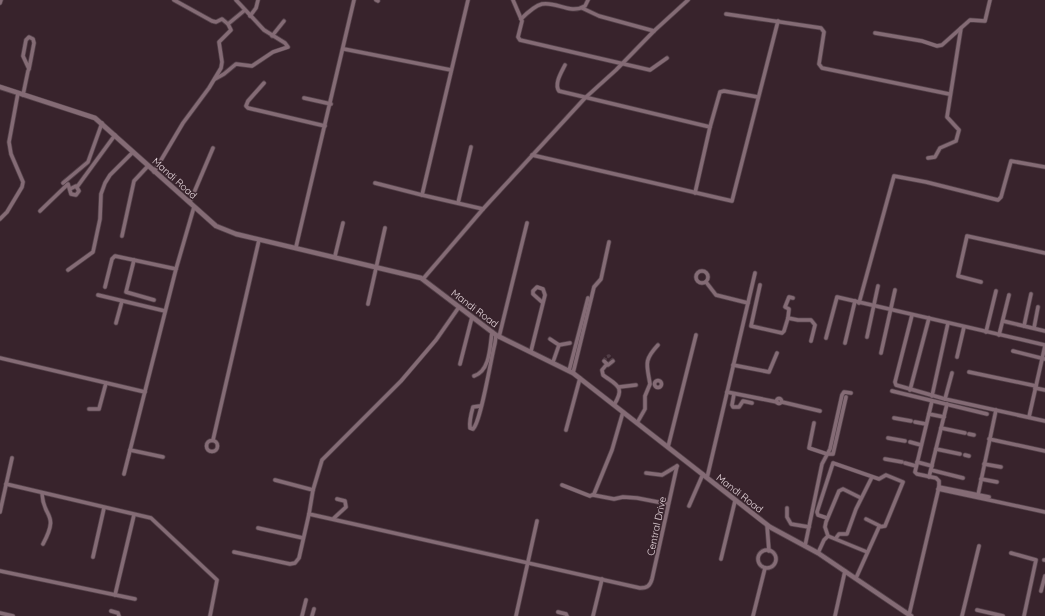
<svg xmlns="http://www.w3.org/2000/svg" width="1045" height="616" font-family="Quicksand,sans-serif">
<rect width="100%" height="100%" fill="#38232c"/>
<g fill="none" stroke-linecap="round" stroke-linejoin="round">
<polyline stroke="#523e47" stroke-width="3.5" stroke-dasharray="3.5 2" stroke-linecap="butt" points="604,361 606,357 609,356 613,361"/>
<g stroke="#534149" stroke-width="5">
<g id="street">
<polyline points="174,0 212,21 216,22 222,19 228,24"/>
<polyline points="376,0 378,1"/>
<polyline points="468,0 422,195 483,209"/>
<polyline points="513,0 522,21 518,37 520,40 650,70 667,58"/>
<polyline points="0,3 1,0"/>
<polyline points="582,8 599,16 654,31"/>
<polyline points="726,14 821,28 824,32 819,64 822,68 949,94"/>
<polyline points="250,16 256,8 258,0"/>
<path d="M 521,19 C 527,13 534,6 542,4 C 557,1 570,15 585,6 L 588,0"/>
<polyline points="875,33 922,41 937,46 942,45 961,28"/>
<polyline points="272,36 284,21"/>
<polyline points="344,49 451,70"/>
<path d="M 565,65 C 561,73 554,84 559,91 L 710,127"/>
<polyline points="215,79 224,74 236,64 252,66 273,52 288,47 285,43 264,30 236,0"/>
<polyline points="264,83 248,101 246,106 248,108 325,126"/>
<polyline points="23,95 28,71 29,69 34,43 33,39 29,37 26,40 23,56 29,69"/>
<polyline points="304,98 331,104"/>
<polyline points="532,155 732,201 778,21"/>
<polyline points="928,158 935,157 940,148 956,141 959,130 947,117 961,28 970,20 985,21 990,0"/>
<polyline points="154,172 183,123 209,88 221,68 222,62 219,42 231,30 228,24 245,10"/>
<polyline points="63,183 88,162 102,123"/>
<polyline points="375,183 422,195"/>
<polyline points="77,187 115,135"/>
<polyline points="695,193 710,127 720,92 724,91 758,97"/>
<polyline points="190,202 213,148"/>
<polyline points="458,203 471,147"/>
<polyline points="40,211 68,184 71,194 76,195 79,191 76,186 70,189"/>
<polyline points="0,219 7,212 22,187 23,182 11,154 9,142 18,93"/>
<polyline points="122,236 134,181 148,166"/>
<polyline points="296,247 354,0"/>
<polyline points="335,256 343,223"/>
<polyline points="134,260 126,292 154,300"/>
<polyline points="68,270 93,252 100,219 101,194 105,183 110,175 133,152"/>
<circle cx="702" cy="277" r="6"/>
<polyline points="423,279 483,209 585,98 616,70 654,31 688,0"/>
<polyline points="706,282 716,295 748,303"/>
<polyline points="981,282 958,276 967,236 1045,253"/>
<polyline points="760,285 751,326 782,333 784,331 788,318 798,320 811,320 815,325 811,341"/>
<polyline points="105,287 112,259 115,256 176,269"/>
<polyline points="98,295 165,311"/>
<polyline points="859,303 894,176 926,182 998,200 1001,197 1011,161 1045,167"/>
<polyline points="368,304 385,228"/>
<polyline points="912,315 895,382 896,385 945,399 1045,421"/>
<polyline points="788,318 789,309 785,307 789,297 793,298"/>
<polyline points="1003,321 1045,331"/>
<polyline points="116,323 122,301"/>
<polyline points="1024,326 1031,294"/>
<polyline points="1034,328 1038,307"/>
<polyline points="986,332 996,291"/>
<polyline points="999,335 1009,295"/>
<polyline points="499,337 527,223"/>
<polyline points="867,337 878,286"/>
<polyline points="826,338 837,297 1045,345"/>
<polyline points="550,339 559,345 570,343"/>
<polyline points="845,343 855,301"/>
<polyline points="531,351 545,295 543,289 537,287 533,291 533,294 543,303"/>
<polyline points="1013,351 1045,359"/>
<polyline points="881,353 895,290"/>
<polyline points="957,357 964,327"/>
<polyline points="0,358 145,392"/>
<polyline points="604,361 608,365 613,361"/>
<polyline points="553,362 559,345"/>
<polyline points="460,364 472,317"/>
<path d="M 607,364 L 602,370 L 603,375 C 616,385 626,386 614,405"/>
<polyline points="733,365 769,372 777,353"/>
<polyline points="569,371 588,298"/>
<polyline points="969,372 1036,386"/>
<polyline points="573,373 594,287 601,279 609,242"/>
<path d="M 474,376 C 490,371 490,347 492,332"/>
<circle cx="658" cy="384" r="3.5"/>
<polyline points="619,387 636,385"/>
<polyline points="1035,388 1045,390"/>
<polyline points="910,390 929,318"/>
<polyline points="892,391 987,414"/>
<polyline points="727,392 777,402"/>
<polyline points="734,394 732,405 733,407 739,407 743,401 752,403"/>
<polyline points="932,396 948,323"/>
<circle cx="779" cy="401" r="2.5"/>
<polyline points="945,399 952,373"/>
<polyline points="782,402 820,411"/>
<path d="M 480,406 L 473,407 C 471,414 469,421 470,428 L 473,429 C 481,422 491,358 495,343 L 496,335"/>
<polyline points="89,409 99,409 106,383"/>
<polyline points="929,414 944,417"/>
<polyline points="1029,417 1045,346"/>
<polyline points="894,418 911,421"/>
<polyline points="915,422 926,424"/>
<path d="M 637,423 L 645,409 L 645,396 L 650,384 C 647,365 643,361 658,345"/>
<polyline points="814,423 809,448 827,454 833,454 846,397"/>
<polyline points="941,428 965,433"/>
<polyline points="566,430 580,378"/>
<polyline points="969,434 974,435"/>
<polyline points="888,438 905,441"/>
<polyline points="989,439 1045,451"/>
<polyline points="213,440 259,240"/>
<circle cx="212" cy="446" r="5.5"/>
<polyline points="910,442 921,445"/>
<polyline points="668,447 696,335"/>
<polyline points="936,449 960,454"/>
<polyline points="130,450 163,457"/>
<polyline points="965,455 969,456"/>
<polyline points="885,459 902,462"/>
<polyline points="917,462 932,466"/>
<polyline points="905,463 916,466"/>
<polyline points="984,464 1001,467"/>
<polyline points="931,470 963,478"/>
<polyline points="646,473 662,475 677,466"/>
<polyline points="124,474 176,269 194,207"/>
<polyline points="929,477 947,404"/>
<polyline points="707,478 755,273"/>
<polyline points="981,479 997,482"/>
<polyline points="275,480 313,490"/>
<polyline points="6,484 151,518 217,580 210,616"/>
<polyline points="562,485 590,496 594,494 612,450 623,412"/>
<polyline points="939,487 989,497"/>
<polyline points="938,489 1045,512"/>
<path d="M 42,493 C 43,519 60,512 43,544"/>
<polyline points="593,495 614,499 623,497 637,498 668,504"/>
<polyline points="978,495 996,410"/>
<polyline points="689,506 703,474"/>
<polyline points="787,508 787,517 791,524 809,527"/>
<polyline points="0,512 12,458"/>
<path d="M 309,514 L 640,588 C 647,588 650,586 652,579 L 677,466"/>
<polyline points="334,518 346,507 345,501 337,499"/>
<polyline points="827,518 818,515 817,512 833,463 879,479 886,475 903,482 885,526 879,527 856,578"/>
<polyline points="866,519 880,526"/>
<polyline points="767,525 769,551"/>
<polyline points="258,528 303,538"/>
<polyline points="828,536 825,527 826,522 839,491 843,489 861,498"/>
<polyline points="836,538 839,534 847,534 856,509 872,477"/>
<polyline points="805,546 822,464 830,449 842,395 844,392 851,393"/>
<circle cx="767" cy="559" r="9"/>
<polyline points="234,552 290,564 295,563 299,558 309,514 313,490 322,460 401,381 436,340 459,307"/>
<polyline points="818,553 824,540 828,536 867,552"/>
<polyline points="1011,553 1036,560 1024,616"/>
<polyline points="93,557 104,508"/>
<polyline points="721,559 735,501"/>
<polyline points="1044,560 1045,560"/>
<polyline points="0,571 135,599"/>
<polyline points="1041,591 1045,576"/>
<polyline points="115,595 134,515"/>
<polyline points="977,610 1003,616"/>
<polyline points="111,611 118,613 119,616"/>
<polyline points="558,612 566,614 567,616"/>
<polyline points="0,613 13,616"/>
<polyline points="909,615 939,487 939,481 936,478 917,474 915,472 932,401"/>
<polyline points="302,616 306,600"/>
<polyline points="312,616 314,609"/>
<polyline points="516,616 537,521"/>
<polyline points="593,616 602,579"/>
<polyline points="753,616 765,568"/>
<polyline points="835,616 845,571"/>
<polyline points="962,616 979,546"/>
</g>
</g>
<g stroke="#534149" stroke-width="6">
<polyline id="secondary" points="0,87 95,118 216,226 236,234 421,278 496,335 573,373 770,527 818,553 911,616"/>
</g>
<use href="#street" stroke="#846b75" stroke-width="3.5"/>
<use href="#secondary" stroke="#846b75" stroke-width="4.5"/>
</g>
<g text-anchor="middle" stroke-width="3" stroke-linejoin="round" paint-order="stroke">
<g font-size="10" fill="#e6d7dd" stroke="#38232c">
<text transform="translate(175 178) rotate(42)" y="4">Mandi Road</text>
<text transform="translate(475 308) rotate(37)" y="4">Mandi Road</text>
<text transform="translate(740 493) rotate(38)" y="4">Mandi Road</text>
<text transform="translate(656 526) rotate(-78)" y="4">Central Drive</text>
</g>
</g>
</svg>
